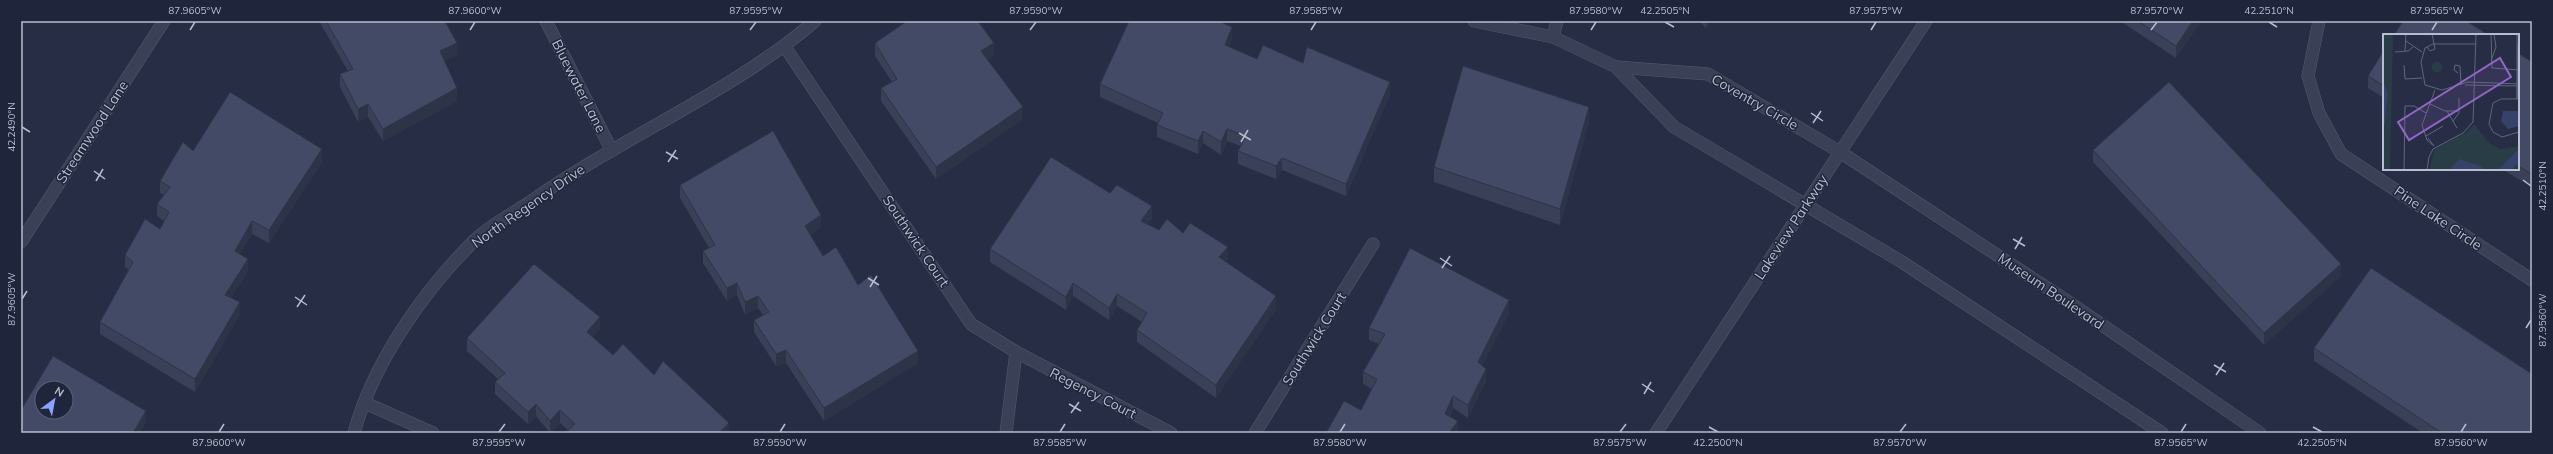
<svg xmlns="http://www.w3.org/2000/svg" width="2553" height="454" font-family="Mulish,sans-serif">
<rect width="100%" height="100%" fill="#262d45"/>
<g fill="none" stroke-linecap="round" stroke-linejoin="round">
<g stroke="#565b6f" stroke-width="13">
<g id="minor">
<polyline points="546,21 612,151"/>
<polyline points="1474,21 1553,37 1616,67 1674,127 1902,262 2162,433"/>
<polyline points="2319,21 2308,76 2319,113 2341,154 2532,280"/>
<polyline points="1553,37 1557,21"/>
<polyline points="785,47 971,324 1016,352 1171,433"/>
<polyline points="1616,67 1708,74 1840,152 2067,301 2260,433"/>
<polyline points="21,242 164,21"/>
<polyline points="365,403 433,433"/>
<path d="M 354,433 C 373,363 423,291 475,240 C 490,225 512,214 530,202 C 620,138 731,93 815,21"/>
<polyline points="1006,433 1016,352"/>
<polyline points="1255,433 1373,244"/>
</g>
</g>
<g stroke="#565b6f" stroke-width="13">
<polyline id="tertiary" points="1656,433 1926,21"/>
</g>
<use href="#minor" stroke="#3a4055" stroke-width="12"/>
<use href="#tertiary" stroke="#3a4055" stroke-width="12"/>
</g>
<g fill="#394057">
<polygon points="319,21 445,21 457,55 444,61 457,101 383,141 368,117 358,122 340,87 340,74 348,71"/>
<polygon points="1699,21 1712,21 1706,28"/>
<polygon points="2120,21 2201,21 2176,58"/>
<polygon points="1232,39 1229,47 1257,59 1303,63 1390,94 1346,196 1282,170 1276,179 1238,164 1238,151 1241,146 1227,141 1221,155 1203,143 1198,154 1157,137 1157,125 1158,123 1100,97 1100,84"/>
<polygon points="875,43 994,56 987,60 1023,119 936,179 881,101 881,88 892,82 875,56"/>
<polygon points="2384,50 2384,98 2368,88 2368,76"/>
<polygon points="2518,53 2532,62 2530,186 2502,169 2518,169"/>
<polygon points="1589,122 1560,225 1434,182 1434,167"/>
<polygon points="2093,150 2341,276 2264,345 2093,162"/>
<polygon points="193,151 322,162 269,243 252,234 240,254 248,271 231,298 240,314 195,392 100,334 100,322 129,270 125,267 125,255 160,229 164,221 157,216 157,204 164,195 160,193 160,181"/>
<polygon points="680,185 821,227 810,235 823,256 858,285 918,363 824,421 786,363 776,366 754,332 754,320 763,315 758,308 745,315 737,295 727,301 703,263 703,251 709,248 680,198"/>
<polygon points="1152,219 1148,224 1159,230 1183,233 1228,259 1226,262 1276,309 1216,398 1137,342 1137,330 1142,322 1117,306 1109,320 1073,296 1066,310 990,262 990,249"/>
<polygon points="1509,313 1482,366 1486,381 1468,418 1453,408 1450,416 1458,433 1361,410 1372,389 1363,384 1363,372 1379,344 1369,340 1369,328"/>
<polygon points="600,329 593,337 613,355 654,375 729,433 568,430 560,423 550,433 536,416 528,424 495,394 495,382 498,379 467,351 467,338"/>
<polygon points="2314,348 2532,433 2423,433 2314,361"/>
</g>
<g fill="#2e3447">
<polygon points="1706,21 1712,21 1706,28"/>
<polygon points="2193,21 2201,21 2176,58 2176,46"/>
<polygon points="1232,27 1232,39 1225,58 1225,45"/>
<polygon points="22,29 22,42 21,44 21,31"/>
<polygon points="457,43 457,55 440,63 440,51"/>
<polygon points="994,43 994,56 981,63 981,51"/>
<polygon points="1390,82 1390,94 1346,196 1346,184"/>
<polygon points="457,88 457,101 383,141 383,129"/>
<polygon points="368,104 368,117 358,122 358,109"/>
<polygon points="1023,107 1023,119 936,179 936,167"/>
<polygon points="1589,107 1589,122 1560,225 1560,209"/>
<polygon points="1227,129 1227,141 1221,155 1221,142"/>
<polygon points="1203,131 1203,143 1198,154 1198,141"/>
<polygon points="322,149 322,162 269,243 269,230"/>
<polygon points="1282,158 1282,170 1276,179 1276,166"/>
<polygon points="2532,169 2532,182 2530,186 2530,173"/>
<polygon points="1152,206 1152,219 1141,233 1141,221"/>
<polygon points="821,215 821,227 805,238 805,226"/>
<polygon points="252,221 252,234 235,263 235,251"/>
<polygon points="1228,247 1228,259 1219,270 1219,257"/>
<polygon points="248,259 248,271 225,308 225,295"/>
<polygon points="2341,264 2341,276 2264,345 2264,333"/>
<polygon points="737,283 737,295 727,301 727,288"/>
<polygon points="1073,283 1073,296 1066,310 1066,297"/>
<polygon points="1117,294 1117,306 1109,320 1109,308"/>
<polygon points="758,296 758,308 745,315 745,302"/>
<polygon points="1276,296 1276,309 1216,398 1216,385"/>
<polygon points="1509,300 1509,313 1478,374 1478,362"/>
<polygon points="240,302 240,314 195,392 195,379"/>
<polygon points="600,317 600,329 587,344 587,332"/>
<polygon points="786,350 786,363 776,366 776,354"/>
<polygon points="918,351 918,363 824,421 824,408"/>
<polygon points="1486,369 1486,381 1468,418 1468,405"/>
<polygon points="1453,396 1453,408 1445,426 1445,414"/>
<polygon points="536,404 536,416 528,424 528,412"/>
<polygon points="560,410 560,423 550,433 550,421"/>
<polygon points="146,411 146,423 140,433 133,433"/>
<polygon points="1458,421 1458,433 1449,433"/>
<polygon points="729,423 729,433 719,433"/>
</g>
<g fill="#424a65" stroke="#2e3447" fill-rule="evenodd">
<polygon points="326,21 445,21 457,43 440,51 457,88 383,129 368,104 358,109 340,74 353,69"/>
<polygon points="907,21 978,21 994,43 981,51 1023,107 936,167 881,88 897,79 875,43"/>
<polygon points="1129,21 1219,21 1232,27 1225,45 1257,59 1263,45 1303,63 1307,47 1390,82 1346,184 1282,158 1276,166 1238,151 1246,136 1227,129 1221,142 1203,131 1198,141 1157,125 1163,113 1100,84"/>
<polygon points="2138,21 2193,21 2176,46"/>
<polygon points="2403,21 2466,21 2489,35 2394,35"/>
<polygon points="2384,50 2384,86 2368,76"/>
<polygon points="2518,53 2532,62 2532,169 2530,173 2518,166"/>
<polygon points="1463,66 1589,107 1560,209 1434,167"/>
<polygon points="2169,82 2341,264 2264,333 2093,150"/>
<polygon points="230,92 322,149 269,230 252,221 235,251 248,259 225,295 240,302 195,379 100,322 133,262 125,255 145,219 160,229 169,212 157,204 170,187 160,181 183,142 193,151"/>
<polygon points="773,131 821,215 805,226 823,256 836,247 858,285 871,275 918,351 824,408 786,350 776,354 754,320 769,312 758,296 745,302 737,283 727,288 703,251 715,245 680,185"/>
<polygon points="1051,157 1110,193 1117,185 1152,206 1141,221 1159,230 1167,219 1183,233 1190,223 1228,247 1219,257 1276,296 1216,385 1137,330 1147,313 1117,294 1109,308 1073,283 1066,297 990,249"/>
<polygon points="1410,248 1509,300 1478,362 1486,369 1468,405 1453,396 1445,414 1458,421 1449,433 1326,433 1344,401 1361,410 1377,379 1363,372 1385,334 1369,328"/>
<polygon points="534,264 600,317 587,332 613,355 623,344 654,375 663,361 729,423 719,433 565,433 575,424 560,410 550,421 536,404 528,412 495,382 505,373 467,338"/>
<polygon points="2371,268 2532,374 2532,433 2442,433 2314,348"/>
<path d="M 53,356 L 146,411 L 133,433 L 21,433 L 21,410 ZM 42,388 L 66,388 L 66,412 L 42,412 Z"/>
</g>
<path fill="none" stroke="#b8bcce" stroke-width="1.5" d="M 1665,22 L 1674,27M 2269,22 L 2277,27M 190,30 L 195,22M 470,30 L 475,22M 750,30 L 756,22M 1030,30 L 1036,22M 1311,30 L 1316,22M 1591,30 L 1596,22M 1871,30 L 1876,22M 2151,30 L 2157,22M 2432,30 L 2437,22M 1811,113 L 1823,121M 1813,123 L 1821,111M 22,127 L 30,132M 1239,133 L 1251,140M 1241,142 L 1248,130M 666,152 L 678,159M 668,162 L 676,150M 94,171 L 105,179M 2523,180 L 2531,186M 96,181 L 103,169M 2013,239 L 2025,246M 2015,249 L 2022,237M 1440,258 L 1452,266M 1442,268 L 1450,256M 868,278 L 879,285M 870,287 L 877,276M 295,297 L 307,305M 22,299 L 27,291M 297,307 L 305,295M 2526,328 L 2531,320M 2214,365 L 2226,372M 2216,375 L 2224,363M 1642,384 L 1654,392M 1644,394 L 1651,382M 1069,404 L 1081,411M 1071,413 L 1079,402M 1709,427 L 1718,432M 2313,427 L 2322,432M 219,432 L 224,424M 499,432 L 505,424M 780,432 L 785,424M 1060,432 L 1065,424M 1340,432 L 1345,424M 1620,432 L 1626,424M 1900,432 L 1906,424M 2181,432 L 2186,424M 2461,432 L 2466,424"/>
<g text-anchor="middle" stroke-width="3" stroke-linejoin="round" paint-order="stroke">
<g font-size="14" fill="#b8bcce" stroke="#1f253a">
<text transform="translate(579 86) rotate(63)" y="5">Bluewater Lane</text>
<text transform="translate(1755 102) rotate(30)" y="5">Coventry Circle</text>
<text transform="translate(92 132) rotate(-57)" y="5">Streamwood Lane</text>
<text transform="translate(528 206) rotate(-35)" y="5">North Regency Drive</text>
<text transform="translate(2438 218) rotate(34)" y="5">Pine Lake Circle</text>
<text transform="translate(1791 227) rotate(-57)" y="5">Lakeview Parkway</text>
<text transform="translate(916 241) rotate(56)" y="5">Southwick Court</text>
<text transform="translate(2051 291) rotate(34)" y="5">Museum Boulevard</text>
<text transform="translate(1314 339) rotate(-58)" y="5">Southwick Court</text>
<text transform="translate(1093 393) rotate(27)" y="5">Regency Court</text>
</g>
</g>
<g transform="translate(2383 34)">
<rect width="136" height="136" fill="#262d45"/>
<path d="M48.5 33a5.5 5.5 0 1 1 11 0a5.5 5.5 0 1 1-11 0Z" fill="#283d46"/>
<path d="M 0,0 L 10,0 L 7,136 L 0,136 ZM 91,90 L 106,109 L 118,115 L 136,112 L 136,136 L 46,136 L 52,115 L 84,98 Z" fill="#283d46"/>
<path d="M 0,47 L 5,60 L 0,103 ZM 120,77 L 136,77 L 136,92 L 125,95 L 118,87 ZM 136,115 L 136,129 L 128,136 L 115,136 ZM 76,125 L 97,132 L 102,136 L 66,136 Z" fill="#37426b"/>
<path fill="none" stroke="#60667c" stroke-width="1" d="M 108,0 L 109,34 L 136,36M 23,7 L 39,18M 93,10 L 50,10 L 42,14 L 38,28 L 42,51 L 59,56 L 85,48 L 136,50M 44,13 L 47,17 L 52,15 L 49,0M 22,17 L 23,0M 12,18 L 25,17 L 30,13M 108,27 L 113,13 L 111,0M 21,31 L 22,45 L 39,44M 75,39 L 71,36 L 72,31 L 77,32 L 78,51M 82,51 L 135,52M 134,65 L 134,0M 134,65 L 135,10M 136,65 L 118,65 L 110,69 L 106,90 L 110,98 L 119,103 L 136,98M 47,70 L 62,77 L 75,77M 64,77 L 74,94M 70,87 L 76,79 L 76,64M 43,102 L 60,92M 45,104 L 51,112 L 44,106 L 39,91 L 52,56M 21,136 L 22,72 L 31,72 L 43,79M 44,136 L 46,123 L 50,115 L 80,99 L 90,88 L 93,0"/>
<path fill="#9366c5" fill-opacity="0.15" stroke="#9366c5" stroke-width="2" d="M 117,24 L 128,43 L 26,106 L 15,88 Z"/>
<rect width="136" height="136" fill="none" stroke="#b8bcce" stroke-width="2"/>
</g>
<rect width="2553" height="454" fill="none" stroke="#1f253a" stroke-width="44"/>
<g transform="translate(54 400) rotate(32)"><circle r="19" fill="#1f253a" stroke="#5c6175"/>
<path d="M0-3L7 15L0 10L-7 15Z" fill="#8ca2ff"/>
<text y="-6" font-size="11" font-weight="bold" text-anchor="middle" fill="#b8bcce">N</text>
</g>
<rect x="22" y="22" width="2509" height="410" fill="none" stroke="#b8bcce" stroke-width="1.5"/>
<g font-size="10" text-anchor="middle" fill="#b8bcce">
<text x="195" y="14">87.9605°W</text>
<text x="475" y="14">87.9600°W</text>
<text x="756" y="14">87.9595°W</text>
<text x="1036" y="14">87.9590°W</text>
<text x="1316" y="14">87.9585°W</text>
<text x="1596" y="14">87.9580°W</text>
<text x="1665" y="14">42.2505°N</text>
<text x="1876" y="14">87.9575°W</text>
<text x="2157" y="14">87.9570°W</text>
<text x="2269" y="14">42.2510°N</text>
<text x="2437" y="14">87.9565°W</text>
<text transform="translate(11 127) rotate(-90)" y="4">42.2490°N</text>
<text transform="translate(2542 186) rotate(-90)" y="4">42.2510°N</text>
<text transform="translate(11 299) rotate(-90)" y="4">87.9605°W</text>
<text transform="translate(2542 320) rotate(-90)" y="4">87.9560°W</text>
<text x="219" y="446">87.9600°W</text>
<text x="499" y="446">87.9595°W</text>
<text x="780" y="446">87.9590°W</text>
<text x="1060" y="446">87.9585°W</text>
<text x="1340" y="446">87.9580°W</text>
<text x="1620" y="446">87.9575°W</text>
<text x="1718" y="446">42.2500°N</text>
<text x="1900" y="446">87.9570°W</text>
<text x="2181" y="446">87.9565°W</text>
<text x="2322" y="446">42.2505°N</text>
<text x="2461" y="446">87.9560°W</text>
</g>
</svg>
